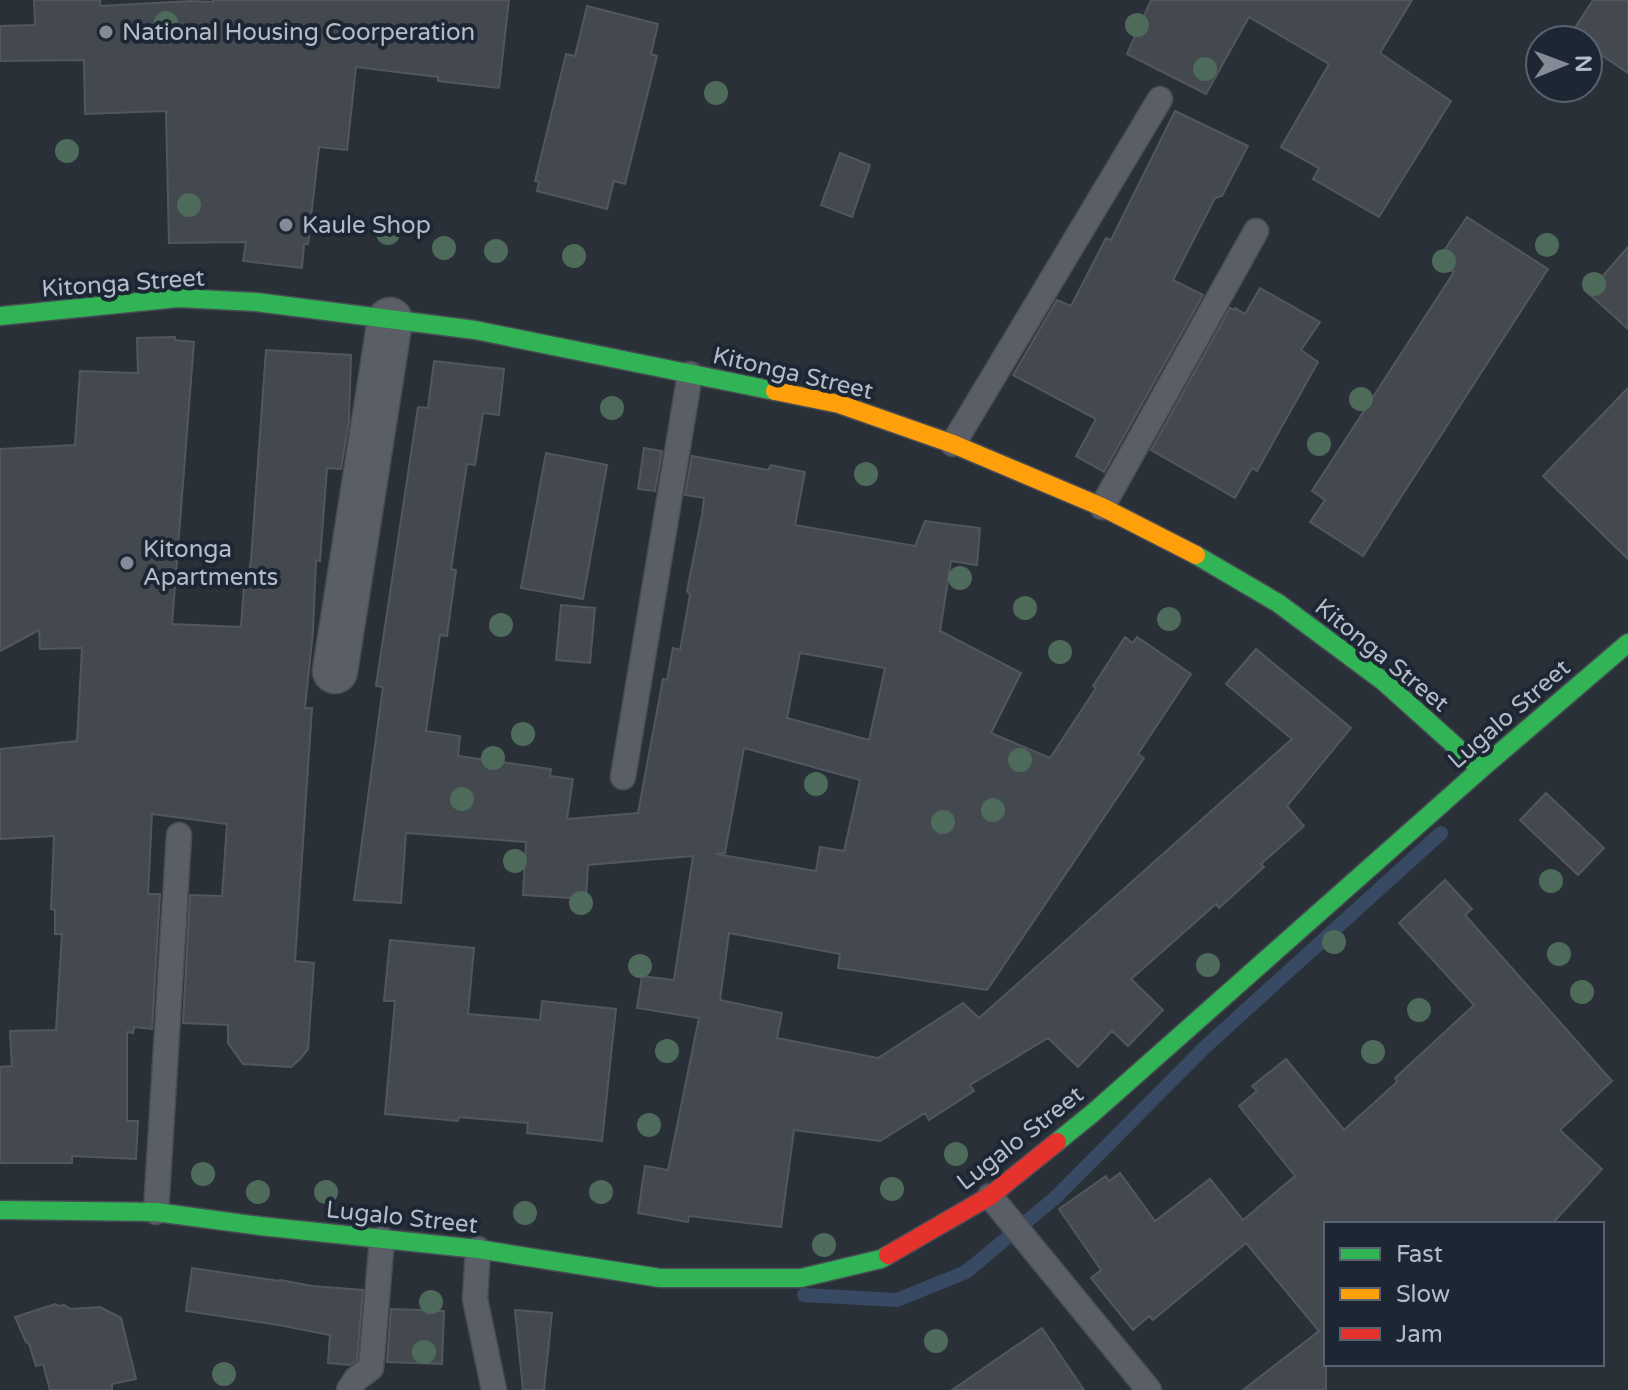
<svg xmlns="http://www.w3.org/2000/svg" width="1628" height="1390" font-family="'Varela Round',sans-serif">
<rect width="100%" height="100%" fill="#2a3038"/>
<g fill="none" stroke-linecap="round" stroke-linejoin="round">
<polyline stroke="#384963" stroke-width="14" points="804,1295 897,1300 966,1272 1055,1198 1204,1048 1441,833"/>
</g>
<g fill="#444950" stroke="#52575f" stroke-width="2" fill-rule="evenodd">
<polygon points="34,0 100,0 100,6 191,1 213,2 213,0 509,0 499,88 438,81 438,77 356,67 347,150 319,147 308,244 304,244 302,268 243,261 246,242 169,243 166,111 85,114 84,60 0,61 0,26 35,25"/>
<polygon points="1151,0 1412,0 1380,53 1451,101 1379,217 1313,179 1319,168 1281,147 1329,64 1249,17 1206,94 1127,54"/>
<polygon points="1593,0 1628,0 1628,73 1588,46 1588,40 1580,40 1571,34"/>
<polygon points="587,6 658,24 651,54 657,56 625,184 614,181 607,209 537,191 539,182 535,181 566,54 575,56"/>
<polygon points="1175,111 1248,146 1222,196 1215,198 1173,280 1203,295 1104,472 1076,456 1096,419 1013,375 1057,300 1071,306 1106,238 1111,240"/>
<polygon points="840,153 870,165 852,217 821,205"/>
<polygon points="1467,217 1548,269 1363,556 1310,522 1325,500 1312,491 1454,272 1434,265"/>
<polygon points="1628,247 1628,329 1588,293"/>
<polygon points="1260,288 1320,322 1301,350 1318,362 1257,471 1252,468 1235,498 1151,450 1230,308 1234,310 1235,308 1245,314"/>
<polygon points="175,337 175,340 194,342 172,624 241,627 245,572 249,572 251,560 266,350 351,355 349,421 341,469 327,468 320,561 316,560 313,631 305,708 312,708 295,961 314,963 308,1049 300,1059 291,1067 243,1064 228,1043 228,1025 183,1023 190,895 222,896 227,824 152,814 148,894 160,894 152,1029 134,1027 133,1033 127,1032 127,1121 138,1121 136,1159 72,1156 72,1163 0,1163 0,1067 12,1066 10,1031 56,1030 62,934 55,934 55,910 51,909 54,836 0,839 0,749 77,741 82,648 40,649 39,630 0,651 0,449 75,445 80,371 138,373 137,338"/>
<path d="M 434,361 L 504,369 L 499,415 L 483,413 L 475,465 L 467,464 L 451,569 L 456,570 L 447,636 L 440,635 L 426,731 L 460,736 L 458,756 L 551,769 L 550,776 L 573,779 L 567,819 L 638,813 L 663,679 L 667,680 L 673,648 L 680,650 L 690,595 L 687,591 L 702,515 L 704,498 L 685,495 L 692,456 L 768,470 L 771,465 L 805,472 L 795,525 L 915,546 L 925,521 L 980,528 L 977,565 L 951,561 L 940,631 L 1021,673 L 991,733 L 1050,758 L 1096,688 L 1093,686 L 1125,637 L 1133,643 L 1137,637 L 1191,674 L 1138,754 L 1144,758 L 987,990 L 838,968 L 840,954 L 729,933 L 720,1000 L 782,1013 L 777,1038 L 878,1058 L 963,1003 L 979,1018 L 1292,739 L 1226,684 L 1256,649 L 1351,728 L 1287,806 L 1304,826 L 1261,864 L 1264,867 L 1219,908 L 1216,904 L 1131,979 L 1163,1010 L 1128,1046 L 1112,1031 L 1078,1067 L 1048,1038 L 970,1085 L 974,1091 L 929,1120 L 925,1113 L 880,1141 L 794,1130 L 781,1227 L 689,1216 L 688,1222 L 638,1213 L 645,1166 L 668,1170 L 699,1018 L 637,1008 L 642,976 L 674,980 L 693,856 L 588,865 L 586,899 L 523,895 L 526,842 L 406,833 L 401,903 L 354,900 L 383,687 L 376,686 L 418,407 L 428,408 ZM 800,653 L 885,668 L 869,740 L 787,718 ZM 744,748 L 860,780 L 844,851 L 820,847 L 816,871 L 716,854 L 725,853 Z"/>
<polygon points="1628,388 1628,559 1543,476"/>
<polygon points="644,448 662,451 655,491 638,489"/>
<polygon points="546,453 607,465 583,599 521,588"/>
<polygon points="561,605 595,608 590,663 556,660"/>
<polygon points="1546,793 1604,848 1578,875 1520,820"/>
<polygon points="1445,880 1472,909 1465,915 1612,1081 1560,1130 1602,1169 1552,1224 1326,1224 1326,1390 1243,1390 1319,1331 1246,1243 1153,1320 1149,1316 1133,1330 1091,1278 1101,1270 1059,1209 1106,1176 1109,1181 1120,1173 1155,1221 1210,1179 1243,1220 1295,1176 1239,1106 1257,1091 1252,1086 1286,1059 1344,1130 1397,1082 1395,1078 1474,1005 1399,923"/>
<polygon points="390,940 474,948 468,1014 540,1020 542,1001 616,1009 602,1141 527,1133 528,1123 459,1117 458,1121 385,1114 395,1001 384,1001"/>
<polygon points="192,1268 280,1281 280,1280 312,1286 363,1290 357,1360 350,1365 328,1363 330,1335 279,1325 186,1311"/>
<polygon points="55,1304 59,1306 64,1305 71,1309 100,1307 121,1318 136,1379 112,1384 112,1390 50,1390 43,1364 36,1366 29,1344 26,1342 15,1317"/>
<polygon points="391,1309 444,1311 442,1364 387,1362"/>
<polygon points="515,1310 552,1313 544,1390 523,1390"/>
<polygon points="1042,1328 1084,1390 952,1390"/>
</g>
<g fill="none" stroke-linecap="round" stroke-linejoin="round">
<g stroke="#484c53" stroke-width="27">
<g id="lane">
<polyline points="953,444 1160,99"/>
<polyline points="1102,507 1256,231"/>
<polyline points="623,777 690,374"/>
<polyline points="990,1196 1149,1390"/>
<polyline points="156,1212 179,835"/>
<polyline points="478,1249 475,1299 494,1390"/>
<polyline points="349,1390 356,1379 371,1368 382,1239"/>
</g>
</g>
<g stroke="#484c53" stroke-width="47">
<polyline id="street" points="335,671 390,320"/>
</g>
<g stroke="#484c53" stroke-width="21">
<g id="fast">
<polyline points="0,316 178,298 256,302 475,330 775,391"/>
<polyline points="1196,555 1278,603 1383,681 1481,769"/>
<polyline points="1057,1142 1094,1112 1481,769 1628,643"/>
<polyline points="0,1210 156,1212 260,1226 478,1249 660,1278 801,1278 881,1259 888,1255"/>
</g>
</g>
<g stroke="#484c53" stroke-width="21">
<polyline id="slow" points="775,391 839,404 953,444 1102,507 1196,555"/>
</g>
<g stroke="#484c53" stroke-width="21">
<polyline id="jam" points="888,1255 990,1196 1057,1142"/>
</g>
<use href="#lane" stroke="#5a5e66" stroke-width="24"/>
<use href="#street" stroke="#5a5e66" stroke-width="44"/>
<use href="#fast" stroke="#30b455" stroke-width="18"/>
<use href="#slow" stroke="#ff9f0a" stroke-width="18"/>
<use href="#jam" stroke="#e5322d" stroke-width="18"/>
</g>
<g fill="#4e6a5a">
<circle cx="166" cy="23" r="12"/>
<circle cx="1137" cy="25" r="12"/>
<circle cx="1205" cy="69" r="12"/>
<circle cx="716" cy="93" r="12"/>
<circle cx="67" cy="151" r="12"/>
<circle cx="189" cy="205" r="12"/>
<circle cx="388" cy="233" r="12"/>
<circle cx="1547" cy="245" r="12"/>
<circle cx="444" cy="248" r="12"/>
<circle cx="496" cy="251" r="12"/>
<circle cx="574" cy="256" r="12"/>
<circle cx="1444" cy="261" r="12"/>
<circle cx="1594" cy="284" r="12"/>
<circle cx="1361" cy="399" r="12"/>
<circle cx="612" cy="408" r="12"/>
<circle cx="1319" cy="444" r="12"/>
<circle cx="866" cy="474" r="12"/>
<circle cx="960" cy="578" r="12"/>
<circle cx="1025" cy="608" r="12"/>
<circle cx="1169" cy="619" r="12"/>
<circle cx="501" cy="625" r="12"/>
<circle cx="1060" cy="652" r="12"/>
<circle cx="523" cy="734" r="12"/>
<circle cx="493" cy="758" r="12"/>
<circle cx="1020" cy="760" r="12"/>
<circle cx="816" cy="784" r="12"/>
<circle cx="462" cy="799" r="12"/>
<circle cx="993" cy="810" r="12"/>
<circle cx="943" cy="822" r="12"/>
<circle cx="515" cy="861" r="12"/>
<circle cx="1551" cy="881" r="12"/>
<circle cx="581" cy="903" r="12"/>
<circle cx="1334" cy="942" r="12"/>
<circle cx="1559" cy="954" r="12"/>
<circle cx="1208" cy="965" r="12"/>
<circle cx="640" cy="966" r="12"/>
<circle cx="1582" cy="992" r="12"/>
<circle cx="1419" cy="1010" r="12"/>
<circle cx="667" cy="1051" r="12"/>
<circle cx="1373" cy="1052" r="12"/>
<circle cx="649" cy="1125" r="12"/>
<circle cx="956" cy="1154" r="12"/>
<circle cx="203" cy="1174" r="12"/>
<circle cx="892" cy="1189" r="12"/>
<circle cx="258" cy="1192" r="12"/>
<circle cx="326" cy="1192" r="12"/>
<circle cx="601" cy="1192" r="12"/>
<circle cx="525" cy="1213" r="12"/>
<circle cx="824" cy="1245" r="12"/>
<circle cx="431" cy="1302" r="12"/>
<circle cx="936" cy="1341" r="12"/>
<circle cx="424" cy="1352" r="12"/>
<circle cx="224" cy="1374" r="12"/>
</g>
<g fill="#848b96" stroke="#1d2633" stroke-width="3">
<circle cx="106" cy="32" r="8"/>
<circle cx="286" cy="225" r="8"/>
<circle cx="127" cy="563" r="8"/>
</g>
<g text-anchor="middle" stroke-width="8" stroke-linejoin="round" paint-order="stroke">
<g font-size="24" fill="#b4bcc9" stroke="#1d2633" text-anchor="start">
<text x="122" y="40">National Housing Coorperation</text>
<text x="302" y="233">Kaule Shop</text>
<text x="143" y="557">Kitonga<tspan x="143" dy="28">Apartments</tspan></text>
</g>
<g font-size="24" fill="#b4bcc9" stroke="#1d2633">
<text transform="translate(123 283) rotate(-4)" y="8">Kitonga Street</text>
<text transform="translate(793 373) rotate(13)" y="8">Kitonga Street</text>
<text transform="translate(1382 655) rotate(39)" y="8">Kitonga Street</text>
<text transform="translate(1509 714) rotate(-41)" y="8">Lugalo Street</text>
<text transform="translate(1020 1138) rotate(-38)" y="8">Lugalo Street</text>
<text transform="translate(402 1217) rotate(6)" y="8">Lugalo Street</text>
</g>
</g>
<rect x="1324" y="1222" width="280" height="144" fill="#1d2633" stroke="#59626f" stroke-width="2"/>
<rect x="1340" y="1248" width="40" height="12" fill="#30b455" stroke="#59626f" stroke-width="2"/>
<text x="1396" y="1262" font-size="24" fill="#b4bcc9">Fast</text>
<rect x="1340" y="1288" width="40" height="12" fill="#ff9f0a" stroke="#59626f" stroke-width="2"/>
<text x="1396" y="1302" font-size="24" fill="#b4bcc9">Slow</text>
<rect x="1340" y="1328" width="40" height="12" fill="#e5322d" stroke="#59626f" stroke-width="2"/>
<text x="1396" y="1342" font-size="24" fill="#b4bcc9">Jam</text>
<g transform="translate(1564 64) rotate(89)"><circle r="38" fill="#1d2633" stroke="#59626f" stroke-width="2"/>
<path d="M0-6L14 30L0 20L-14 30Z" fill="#848b96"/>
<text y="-12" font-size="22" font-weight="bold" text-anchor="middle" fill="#b4bcc9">N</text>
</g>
</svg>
